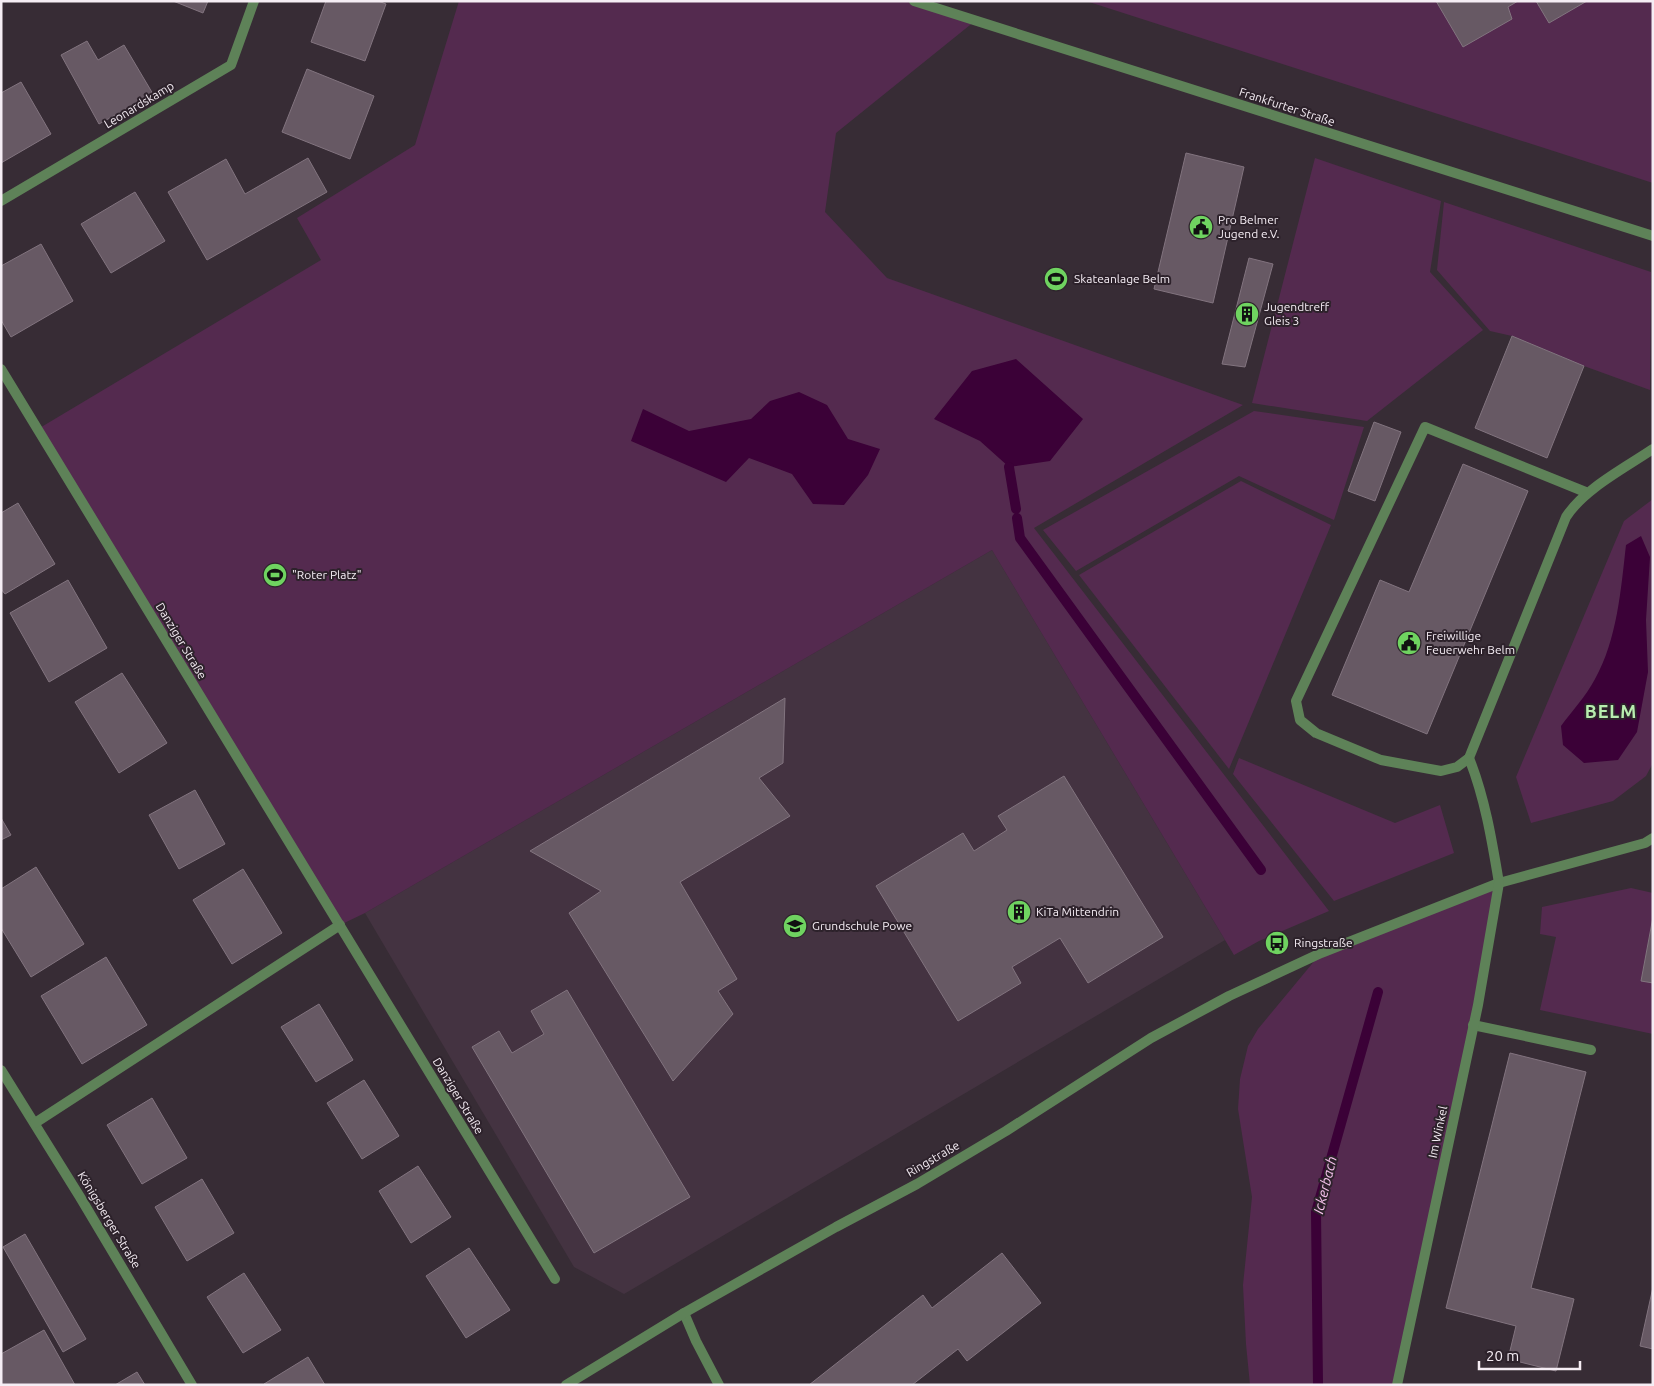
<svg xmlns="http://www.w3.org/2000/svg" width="1654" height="1386" font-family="Ubuntu,sans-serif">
<rect width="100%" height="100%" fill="#372c35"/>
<polygon fill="#443341" points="992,550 1225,940 624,1294 574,1267 365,913"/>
<g fill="#542a4f">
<polygon points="459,1 914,1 975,21 836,133 825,212 887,278 1243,405 1034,528 1329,911 1259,941 1234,955 992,550 365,913 340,925 38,429 321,260 297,218 415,145"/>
<polygon points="1086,1 1653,1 1653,183"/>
<polygon points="1315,158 1441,201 1430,272 1483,330 1367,421 1252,403"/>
<polygon points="1444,202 1651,272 1650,390 1584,366 1512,336 1490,331 1437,270"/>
<polygon points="1254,411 1364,427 1334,520 1239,476 1076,571 1043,530"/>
<polygon points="1241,481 1331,525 1229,769 1079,575"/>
<polygon points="1653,499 1653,763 1646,776 1613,801 1531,823 1516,777 1624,521"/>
<polygon points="1239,758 1395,823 1440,805 1454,853 1334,901 1233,774"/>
<polygon points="1499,883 1397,1385 1250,1385 1246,1344 1243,1285 1252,1197 1238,1109 1240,1079 1248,1046 1258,1029 1321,953"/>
<polygon points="1631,888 1653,893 1653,917 1641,980 1653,983 1653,1034 1540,1010 1556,937 1540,934 1542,907"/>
</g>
<g fill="#3b0137">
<polygon points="1016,359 1083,419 1050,461 1009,467 980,441 934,419 972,371"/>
<polygon points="799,392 827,405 848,439 880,449 868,475 844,505 813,504 792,474 749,458 726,482 631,441 643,409 689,431 751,419 770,401"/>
<path d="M 1641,536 L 1650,557 L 1646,620 L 1648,672 L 1637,732 L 1618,760 L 1584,763 L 1563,745 L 1561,726 C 1572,711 1586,696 1595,679 C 1617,640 1621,589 1626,545 Z"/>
</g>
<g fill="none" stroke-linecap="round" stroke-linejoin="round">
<g stroke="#3b0137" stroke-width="10">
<polyline points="1009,467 1016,509"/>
<polyline points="1017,518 1020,538 1261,870"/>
<polyline points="1318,1385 1316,1212 1378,992"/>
</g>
</g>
<g fill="#675964" stroke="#82747f">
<polygon points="173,1 208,1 203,13"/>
<polygon points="326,1 378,1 386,4 365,61 311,42"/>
<polygon points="1436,1 1518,1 1508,7 1512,19 1463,47"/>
<polygon points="1536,1 1587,1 1549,23"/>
<polygon points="87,41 98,60 124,45 153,94 99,124 61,55"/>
<polygon points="307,69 374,96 350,159 282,132"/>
<polygon points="21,82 51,134 1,163 1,93"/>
<polygon points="1186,153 1244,167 1213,303 1154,289"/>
<polygon points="308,158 327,192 207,260 168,192 226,159 245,194"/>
<polygon points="135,192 165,241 111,273 81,224"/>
<polygon points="41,244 73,301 11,337 1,320 1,266"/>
<polygon points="1249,258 1273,264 1245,367 1222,364"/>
<polygon points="1512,336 1584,366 1547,458 1475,428"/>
<polygon points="1374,422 1401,432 1375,501 1348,491"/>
<polygon points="1463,464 1528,491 1427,734 1332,695 1380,580 1409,592"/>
<polygon points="18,503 55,564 5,594 1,589 1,513"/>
<polygon points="68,580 107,648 49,682 10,613"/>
<polygon points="122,673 167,743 119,773 75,702"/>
<polygon points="785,698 783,763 759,778 790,816 680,882 737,979 718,991 733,1014 673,1081 569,913 601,891 530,851"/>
<polygon points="1064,776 1163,937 1088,983 1060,938 1012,967 1021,983 958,1021 876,886 963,833 974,851 1007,830 998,816"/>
<polygon points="195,790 225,844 179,869 149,815"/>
<polygon points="1,818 11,835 1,840"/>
<polygon points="36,867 84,944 31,977 1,928 1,889"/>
<polygon points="243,869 282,933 232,964 193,900"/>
<polygon points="1653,917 1653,983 1641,981"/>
<polygon points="106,957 147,1025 82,1064 41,996"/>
<polygon points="567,990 690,1197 594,1253 472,1047 499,1031 512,1053 544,1034 531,1011"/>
<polygon points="319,1004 353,1060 316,1082 281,1027"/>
<polygon points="1510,1053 1586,1072 1531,1288 1574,1299 1556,1371 1508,1359 1516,1326 1446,1308"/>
<polygon points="364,1080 399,1136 362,1159 327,1103"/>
<polygon points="152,1098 187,1158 142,1184 107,1125"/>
<polygon points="418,1166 451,1217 411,1243 379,1191"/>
<polygon points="202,1179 234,1233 187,1261 155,1207"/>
<polygon points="25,1234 86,1339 63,1352 3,1247"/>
<polygon points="469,1248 510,1310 466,1338 426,1276"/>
<polygon points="1002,1253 1041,1303 967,1361 958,1349 912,1385 809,1385 923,1295 932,1308"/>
<polygon points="244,1273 281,1330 243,1353 207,1297"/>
<polygon points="1653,1287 1653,1349 1640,1346"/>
<polygon points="44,1330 75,1385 1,1385 1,1354"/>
<polygon points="308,1357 325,1385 265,1385 264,1384"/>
<polygon points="137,1372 145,1385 115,1385"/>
</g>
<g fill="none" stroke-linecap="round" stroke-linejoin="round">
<g stroke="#5e8258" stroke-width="10">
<path d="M 1588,493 L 1425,427 L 1296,701 L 1300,720 L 1316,733 L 1381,760 L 1441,771 L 1457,767 L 1469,758 L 1566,517 C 1584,489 1625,468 1653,449"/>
<path d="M 1469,758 C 1485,798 1492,841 1499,883"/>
<polyline points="1473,1025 1591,1050"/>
</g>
<g stroke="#5e8258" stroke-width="10">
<polyline points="914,1 1653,236"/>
<polyline points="1,201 231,65 254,1"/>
<polyline points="1,369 555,1279"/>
<polyline points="1,1070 80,1197 192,1385"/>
<polyline points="35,1123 340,925"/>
<polyline points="684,1313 696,1341 719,1385"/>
<polyline points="566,1385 684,1313 836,1227 917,1184 1006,1131 1151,1038 1229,996 1321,953 1499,883 1645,843 1653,838"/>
<polyline points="1397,1385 1478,1005 1499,883"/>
</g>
</g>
<defs>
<g id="civic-disc" transform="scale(1.25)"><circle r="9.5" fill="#6fd360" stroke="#2d222b"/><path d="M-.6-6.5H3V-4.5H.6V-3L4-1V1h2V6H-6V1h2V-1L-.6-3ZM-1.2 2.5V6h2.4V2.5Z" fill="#111"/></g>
<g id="stadium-disc" transform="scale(1.25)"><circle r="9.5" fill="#6fd360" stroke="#2d222b"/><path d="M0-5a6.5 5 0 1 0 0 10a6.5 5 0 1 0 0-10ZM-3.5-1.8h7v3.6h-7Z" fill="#111"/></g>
<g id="building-disc" transform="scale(1.25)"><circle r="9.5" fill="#6fd360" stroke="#2d222b"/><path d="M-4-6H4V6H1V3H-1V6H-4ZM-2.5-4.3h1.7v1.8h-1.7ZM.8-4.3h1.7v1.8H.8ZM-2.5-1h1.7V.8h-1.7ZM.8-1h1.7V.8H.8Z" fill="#111"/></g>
<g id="school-disc" transform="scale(1.25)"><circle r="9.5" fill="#6fd360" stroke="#2d222b"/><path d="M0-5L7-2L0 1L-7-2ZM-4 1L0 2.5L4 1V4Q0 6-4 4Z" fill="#111"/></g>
<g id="bus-disc" transform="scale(1.25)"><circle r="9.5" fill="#6fd360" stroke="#2d222b"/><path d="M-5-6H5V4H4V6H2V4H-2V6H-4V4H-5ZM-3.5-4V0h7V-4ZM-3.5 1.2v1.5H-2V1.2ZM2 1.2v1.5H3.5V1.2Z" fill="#111"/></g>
</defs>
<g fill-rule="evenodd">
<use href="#civic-disc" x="1201" y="227"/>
<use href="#stadium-disc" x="1056" y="279"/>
<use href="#building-disc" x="1247" y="314"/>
<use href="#stadium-disc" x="275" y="575"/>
<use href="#civic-disc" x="1409" y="643"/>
<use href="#building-disc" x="1019" y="912"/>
<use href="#school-disc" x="795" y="926"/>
<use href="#bus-disc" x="1277" y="943"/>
</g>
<g text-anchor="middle" stroke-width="4" stroke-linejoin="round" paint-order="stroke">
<g font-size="12" fill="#f5edf4" stroke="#2d222b">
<text transform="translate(139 105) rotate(-31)" y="4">Leonardskamp</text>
<text transform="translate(1287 107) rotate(18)" y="4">Frankfurter Straße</text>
<text transform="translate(181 641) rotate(59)" y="4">Danziger Straße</text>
<text transform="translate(458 1096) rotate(59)" y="4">Danziger Straße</text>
<text transform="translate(1438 1132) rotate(-78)" y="4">Im Winkel</text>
<text transform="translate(933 1159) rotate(-30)" y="4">Ringstraße</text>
<text transform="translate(109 1220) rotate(59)" y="4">Königsberger Straße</text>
</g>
<g font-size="12" fill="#f5edf4" stroke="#2d222b" text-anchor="start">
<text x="1218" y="224">Pro Belmer<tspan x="1218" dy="14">Jugend e.V.</tspan></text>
<text x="1074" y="283">Skateanlage Belm</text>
<text x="1264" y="311">Jugendtreff<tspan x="1264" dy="14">Gleis 3</tspan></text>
<text x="292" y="579">"Roter Platz"</text>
<text x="1426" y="640">Freiwillige<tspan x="1426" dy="14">Feuerwehr Belm</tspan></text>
<text x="1036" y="916">KiTa Mittendrin</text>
<text x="812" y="930">Grundschule Powe</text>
<text x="1294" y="947">Ringstraße</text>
</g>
<g font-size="14" font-style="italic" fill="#fac5f1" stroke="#2d222b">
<text transform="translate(1325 1185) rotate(-76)" y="5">Ickerbach</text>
</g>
<g font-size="18" font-weight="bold" letter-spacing="1" fill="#b8edaf" stroke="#2d222b">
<text x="1611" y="718">BELM</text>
</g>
</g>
<rect width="1654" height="1386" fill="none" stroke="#f5edf4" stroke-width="5"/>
<path d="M1479 1361v8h101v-8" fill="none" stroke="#f5edf4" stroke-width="2.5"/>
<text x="1486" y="1361" font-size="15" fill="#f5edf4" stroke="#2d222b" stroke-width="4" paint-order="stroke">20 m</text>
</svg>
